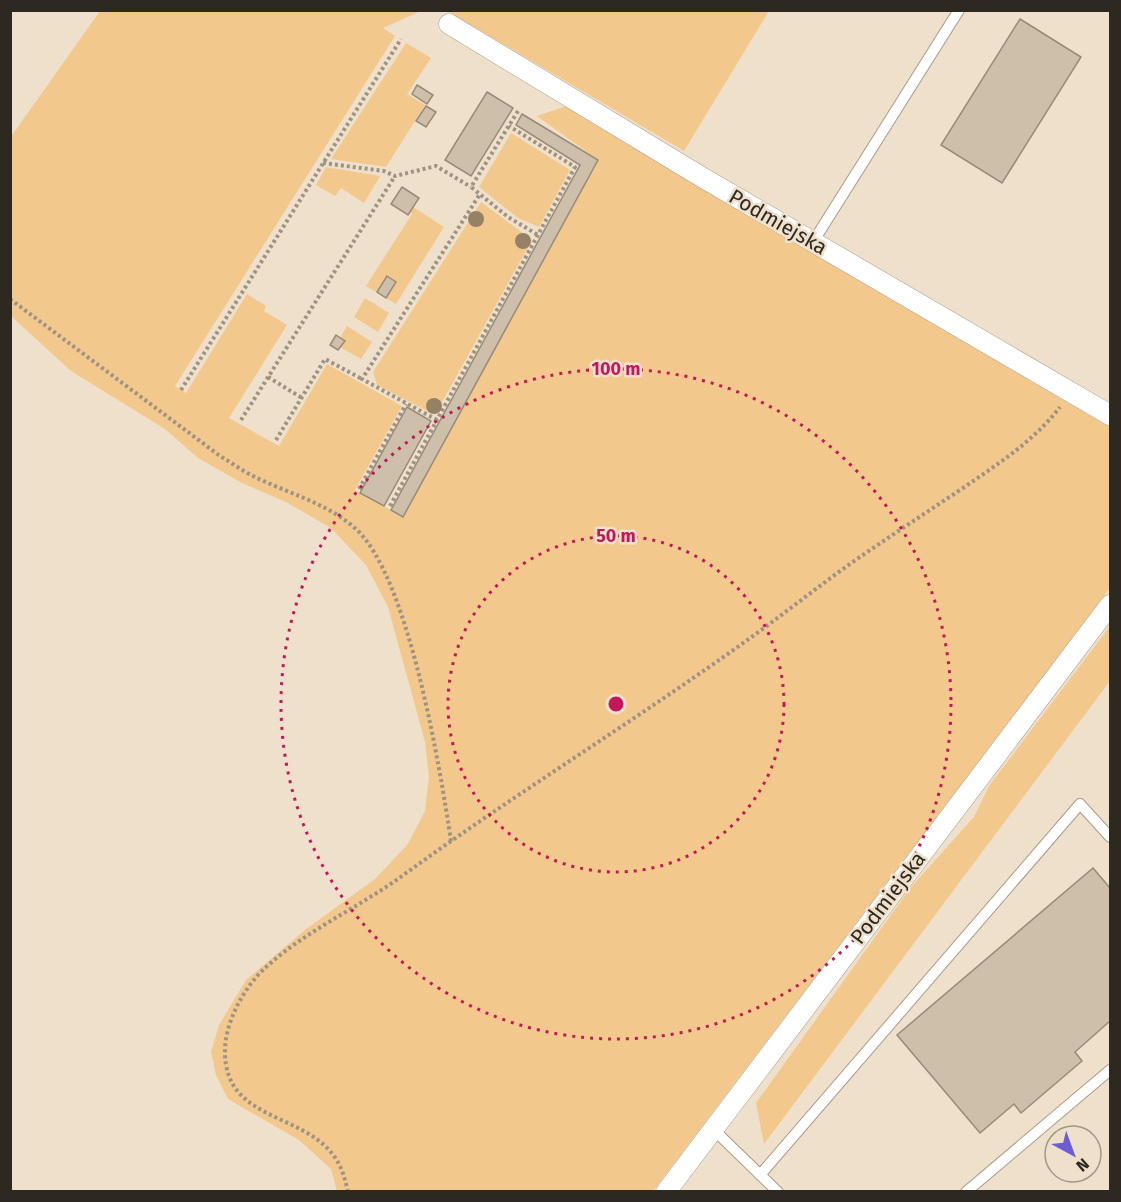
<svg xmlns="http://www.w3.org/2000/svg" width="1121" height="1202" font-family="'Fira Sans',sans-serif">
<rect width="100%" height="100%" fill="#efe0cb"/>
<g fill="#f3c88d">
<polygon points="100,11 421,11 383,28 395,36 175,386 186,393 247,294 266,306 264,311 287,325 229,418 279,446 327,364 402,406 355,490 403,517 598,160 537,116 566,106 1110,426 1110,588 653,1191 337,1191 331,1169 299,1140 228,1099 216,1075 211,1052 219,1025 246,980 305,930 375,879 408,844 425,811 429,777 425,742 388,607 366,565 331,528 286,502 242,483 198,458 165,429 71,371 11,316 10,138"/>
<polygon points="447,11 769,11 684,151"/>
<polygon points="406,43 431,58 407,94 425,105 386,167 331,159"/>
<polygon points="511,133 570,170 539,227 518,218 479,187"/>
<polygon points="326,167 380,176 364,203 341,188 335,196 316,185"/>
<polygon points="481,202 532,240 435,415 377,385 373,372"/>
<polygon points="413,207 444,227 396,304 366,286 412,214 410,213"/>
<polygon points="365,298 389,313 378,332 354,317"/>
<polygon points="347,326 372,342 361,359 340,347 344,341 340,338"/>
<polygon points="1110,626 1110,681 764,1144 756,1103 911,887 974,817 989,786"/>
</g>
<g fill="#cebfab" stroke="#988a77" stroke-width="1.5">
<polygon points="1020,19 1081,57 1002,183 941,145"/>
<polygon points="417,85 433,95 427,104 412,94"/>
<polygon points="487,92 513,108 471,176 445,160"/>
<polygon points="426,106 436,112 426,127 416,121"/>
<polygon points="522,114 598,160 403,517 391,510 580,165 516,125"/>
<polygon points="402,187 419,198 408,215 391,204"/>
<polygon points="387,276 396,282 386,298 377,292"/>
<polygon points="336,335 345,341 338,350 330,345"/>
<polygon points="407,407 431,421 384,506 360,493"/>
<polygon points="1093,868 1110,888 1110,1021 1075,1052 1082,1061 1021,1113 1014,1104 980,1133 897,1035"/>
</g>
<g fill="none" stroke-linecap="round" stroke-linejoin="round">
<g stroke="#a99a87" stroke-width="12">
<g id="service">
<polyline points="813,242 959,10"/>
<polyline points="713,1129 778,1192"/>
<polyline points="760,1175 1080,804 1110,837"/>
<polyline points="966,1192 1110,1070"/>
</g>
</g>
<g stroke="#a99a87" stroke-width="21">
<g id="minor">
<polyline points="449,24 700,176 1110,415"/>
<polyline points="666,1192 1110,605"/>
</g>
</g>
<g stroke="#9e9383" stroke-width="4" stroke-dasharray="3 3" stroke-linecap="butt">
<polyline points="518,111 471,187 508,217 538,235"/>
<polyline points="323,163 384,171 395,176 436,166 471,187"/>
<path d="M 10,299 L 220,456 C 230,462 240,469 251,475 C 286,493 326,502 356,529 C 409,578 440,768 451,841"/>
<polyline points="268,377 302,398"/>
<polyline points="181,390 401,39"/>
<polyline points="241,420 395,176"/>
<polyline points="437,420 362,379 480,194"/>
<polyline points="276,440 325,359 362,379"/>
<polyline points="359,489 406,404"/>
<polyline points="390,506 575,167 509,126"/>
<path d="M 348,1192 C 345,1179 342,1167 334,1156 C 302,1112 226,1121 225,1053 C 224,1024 244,987 265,968 C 305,931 358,908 402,876 C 512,796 628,725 739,646 C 779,618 817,587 857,559 C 892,535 927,512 963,488 C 998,464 1034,441 1060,407"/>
</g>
<use href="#service" stroke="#fff" stroke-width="10"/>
<use href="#minor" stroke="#fff" stroke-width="20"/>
</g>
<g fill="#958266">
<circle cx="476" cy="219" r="8"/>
<circle cx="523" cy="241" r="8"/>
<circle cx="434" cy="406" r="8"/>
</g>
<g fill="none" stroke="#c2185b" stroke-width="3" stroke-dasharray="3 6">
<circle cx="616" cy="704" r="168"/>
<circle cx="616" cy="704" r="335"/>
</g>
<g text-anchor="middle" stroke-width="5" stroke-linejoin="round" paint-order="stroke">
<g font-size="21" fill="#2d2820" stroke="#efe0cb">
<text transform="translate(778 222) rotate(30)" y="7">Podmiejska</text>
<text transform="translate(888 898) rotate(-53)" y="7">Podmiejska</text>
</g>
</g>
<circle cx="616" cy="704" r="9" fill="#c2185b" stroke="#efe0cb" stroke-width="3"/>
<g font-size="18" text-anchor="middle" font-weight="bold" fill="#c2185b" stroke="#efe0cb" stroke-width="5" stroke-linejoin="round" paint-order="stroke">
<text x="616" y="375">100 m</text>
<text x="616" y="542">50 m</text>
</g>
<rect width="1121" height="1202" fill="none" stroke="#2d2820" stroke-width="24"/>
<g transform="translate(1073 1154) rotate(139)"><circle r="28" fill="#efe0cb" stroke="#a19687" stroke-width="1.5"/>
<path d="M0-4.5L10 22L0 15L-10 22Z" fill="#6e5cd6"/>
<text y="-9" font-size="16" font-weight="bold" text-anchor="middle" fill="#2d2820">N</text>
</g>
</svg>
